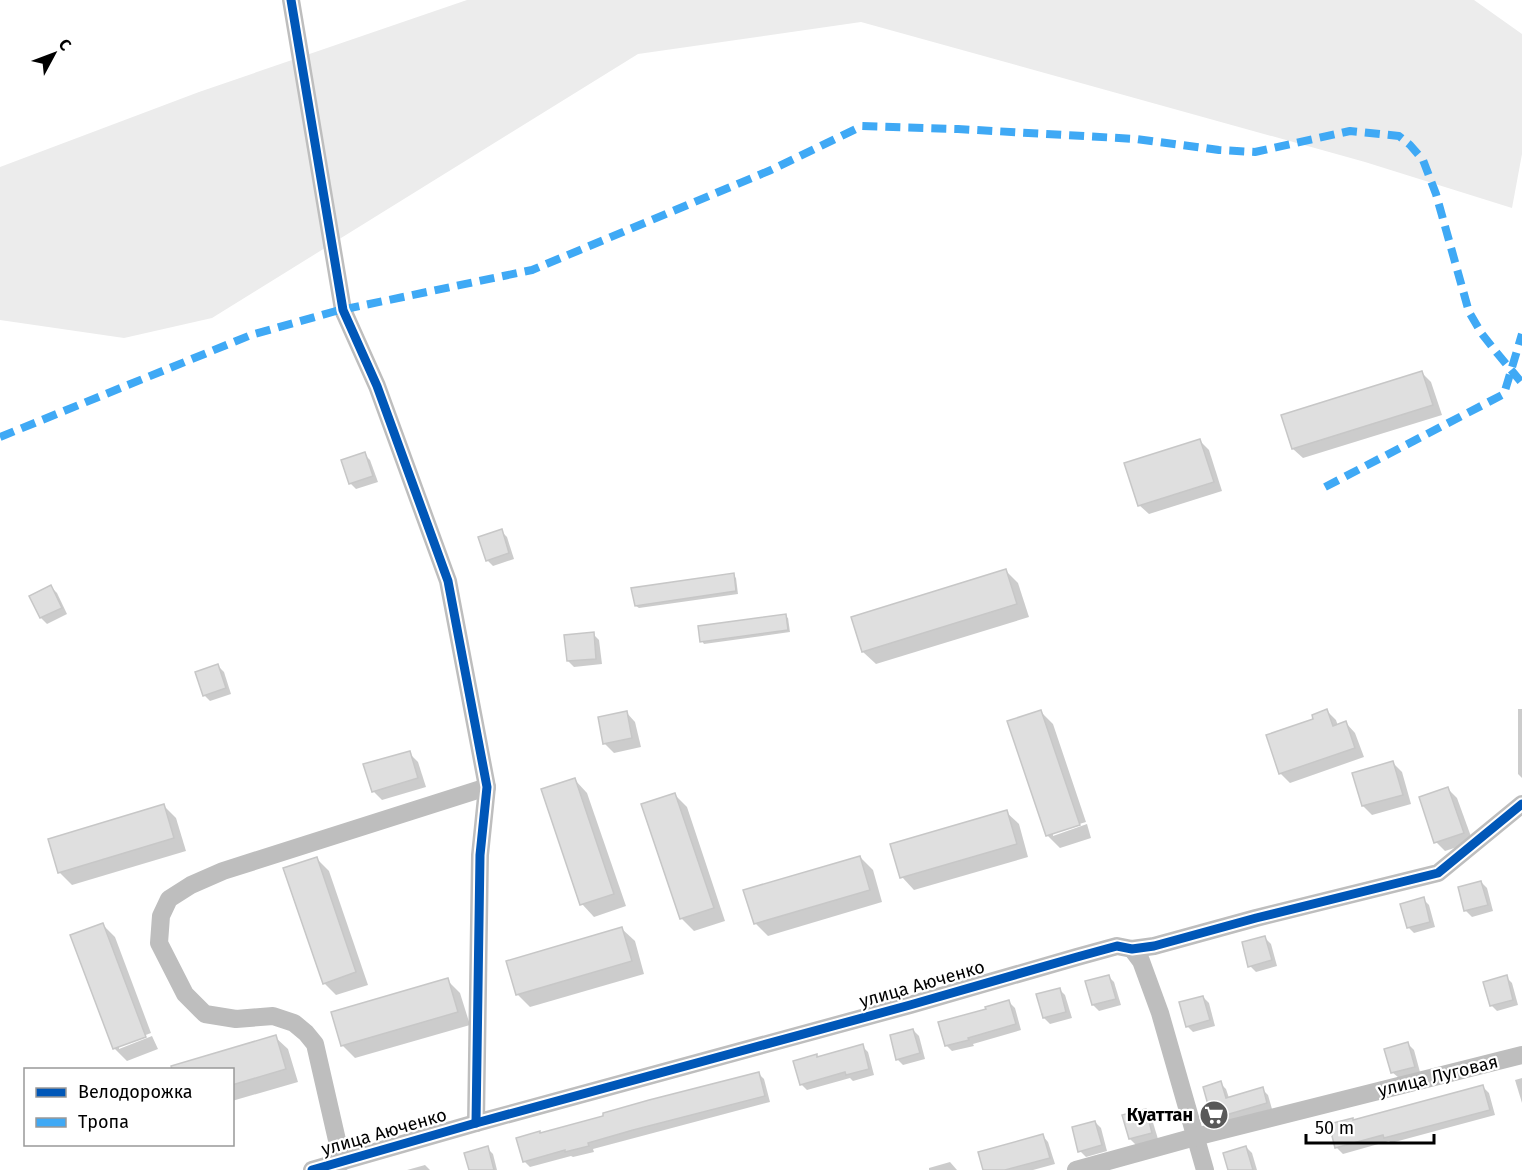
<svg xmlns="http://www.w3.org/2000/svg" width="1522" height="1170" font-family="'Fira Sans',sans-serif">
<rect width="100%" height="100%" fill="#fff"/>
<polygon fill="#ececec" points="467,0 1474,0 1522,34 1522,154 1512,208 1365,162 861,22 638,54 212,318 124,338 0,320 0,167 199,92"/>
<g fill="#0003">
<polygon points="1422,373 1431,382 1442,415 1303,458 1293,449"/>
<polygon points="1200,441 1209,450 1222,491 1149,514 1139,505"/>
<polygon points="364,454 370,460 378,482 356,489 350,483"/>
<polygon points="501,531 507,537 514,559 493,566 487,560"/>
<polygon points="1005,570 1018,583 1029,617 876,664 863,652 853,618"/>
<polygon points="733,575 736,578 738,594 639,608 636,606"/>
<polygon points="51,587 57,593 67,614 47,624 41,618"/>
<polygon points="785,616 788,618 790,632 704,644 702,641"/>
<polygon points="593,634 599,640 602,664 574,667 568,661"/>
<polygon points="218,666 224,672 231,694 210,701 204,695"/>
<polygon points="1518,709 1522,709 1522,778 1518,774"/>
<polygon points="1040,711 1053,724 1086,822 1053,832 1053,836 1087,824 1091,838 1060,848 1047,835"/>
<polygon points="1327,711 1336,720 1338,726 1346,723 1355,733 1364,757 1290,783 1280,773 1315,720"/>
<polygon points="626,712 635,722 641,747 614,753 605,744"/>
<polygon points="409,753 418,762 426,787 382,800 373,791"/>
<polygon points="1393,763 1402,772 1411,804 1372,815 1363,806"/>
<polygon points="575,780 587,793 626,906 594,917 582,904"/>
<polygon points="1448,789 1457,798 1473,842 1445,851 1436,842"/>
<polygon points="674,794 687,807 725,921 694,931 681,918"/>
<polygon points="164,806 176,818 186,851 72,885 59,872"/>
<polygon points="1006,812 1019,824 1028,857 914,890 902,877"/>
<polygon points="860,857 873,870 882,902 768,936 755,923"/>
<polygon points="317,859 329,871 368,985 336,995 324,983"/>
<polygon points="1481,882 1487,888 1493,911 1472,917 1466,911 1459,888"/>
<polygon points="1423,899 1429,905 1435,927 1414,933 1408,927"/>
<polygon points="103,925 115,937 151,1033 119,1045 119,1049 152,1036 158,1049 127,1061 114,1048"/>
<polygon points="622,929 635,941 644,974 530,1007 517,994"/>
<polygon points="1265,938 1271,944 1277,966 1256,972 1250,966"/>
<polygon points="1108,976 1114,982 1121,1005 1099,1011 1093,1005"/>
<polygon points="1506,977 1512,983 1518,1005 1497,1011 1491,1005"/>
<polygon points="447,980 460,993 470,1025 355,1058 343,1046 333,1013"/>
<polygon points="1059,989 1065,995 1072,1018 1050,1024 1044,1018"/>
<polygon points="1203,997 1209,1003 1215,1026 1193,1032 1187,1026"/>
<polygon points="1009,1002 1015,1008 1021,1030 973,1044 974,1046 952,1051 946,1045 988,1010"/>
<polygon points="913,1030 919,1036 925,1059 903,1065 897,1059"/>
<polygon points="275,1037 288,1049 298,1082 232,1101 232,1070 164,1070"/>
<polygon points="1408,1044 1414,1050 1420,1072 1399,1078 1392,1072"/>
<polygon points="862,1046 868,1052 874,1075 853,1081 850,1078 807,1090 801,1084 816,1056 818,1058"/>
<polygon points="758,1073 764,1079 770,1102 593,1149 594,1152 573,1157 571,1156 530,1167 524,1161 541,1134"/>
<polygon points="1522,1078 1522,1103 1515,1080"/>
<polygon points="1220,1083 1226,1089 1229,1098 1262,1089 1268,1095 1272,1109 1219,1124 1213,1118"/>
<polygon points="1483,1087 1489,1093 1495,1115 1391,1143 1389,1141 1343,1154 1337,1148 1331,1125 1354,1121"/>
<polygon points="1145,1110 1151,1116 1158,1139 1136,1145 1130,1139"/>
<polygon points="1095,1122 1101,1128 1107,1151 1086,1157 1080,1151"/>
<polygon points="1042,1135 1048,1142 1055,1164 1033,1170 984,1170"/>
<polygon points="1246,1147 1252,1153 1257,1170 1229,1170"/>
<polygon points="487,1148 493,1154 497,1170 470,1170"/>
<polygon points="950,1162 957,1170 929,1170 929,1168"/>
<polygon points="425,1165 430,1170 407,1170"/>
</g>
<g fill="#dfdfdf" stroke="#c7c7c7" stroke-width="1.5">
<polygon points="1422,371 1433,405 1292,449 1281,415"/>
<polygon points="1200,439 1214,482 1138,506 1124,463"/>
<polygon points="365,452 373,476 349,484 341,460"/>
<polygon points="502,529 509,553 486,561 478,537"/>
<polygon points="1006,569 1017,604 862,652 851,617"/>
<polygon points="734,573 736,591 635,606 631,588"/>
<polygon points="51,585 62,608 40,618 29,596"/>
<polygon points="786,614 788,630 700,642 698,626"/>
<polygon points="594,632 596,659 567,661 564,635"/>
<polygon points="218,664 226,688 203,696 195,672"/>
<polygon points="1327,709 1333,726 1346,721 1355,748 1279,774 1266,735 1313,719 1312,715"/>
<polygon points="1041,710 1080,825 1046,836 1007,721"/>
<polygon points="627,711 632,738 603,744 598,717"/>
<polygon points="410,751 418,778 372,792 363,764"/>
<polygon points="1393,761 1403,795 1362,806 1352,773"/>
<polygon points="575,778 614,894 580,905 541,789"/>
<polygon points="1448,787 1464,833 1434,843 1419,797"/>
<polygon points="675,793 714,908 680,919 641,804"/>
<polygon points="164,804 174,838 58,873 48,839"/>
<polygon points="1007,810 1017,844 900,878 890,844"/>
<polygon points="860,856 870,890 754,924 743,890"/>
<polygon points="317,857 356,972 323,984 283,868"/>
<polygon points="1481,881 1488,905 1464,911 1458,887"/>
<polygon points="1424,897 1430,922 1407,928 1400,904"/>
<polygon points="103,923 146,1037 113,1049 70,935"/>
<polygon points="622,927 632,961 516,995 506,961"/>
<polygon points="1265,936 1272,960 1248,967 1242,942"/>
<polygon points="1109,975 1116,999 1092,1005 1085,981"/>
<polygon points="1507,975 1513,1000 1490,1006 1483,982"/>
<polygon points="448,978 458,1012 341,1046 331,1012"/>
<polygon points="1060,988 1066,1012 1043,1018 1036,994"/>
<polygon points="1203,996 1210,1020 1186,1027 1179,1002"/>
<polygon points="1009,1000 1016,1024 968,1038 969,1040 945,1046 938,1022 986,1009 985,1007"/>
<polygon points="913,1029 920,1053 896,1060 890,1035"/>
<polygon points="276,1035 286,1069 232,1085 232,1070 172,1070 171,1066"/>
<polygon points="1408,1042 1415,1067 1391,1073 1384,1049"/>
<polygon points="863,1044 869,1069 846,1075 845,1072 800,1085 793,1061 817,1054 817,1057"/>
<polygon points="759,1072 765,1096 633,1130 588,1143 589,1146 565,1152 565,1150 523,1162 516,1138 540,1131 540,1133 603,1116 603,1113 649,1100"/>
<polygon points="1221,1081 1226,1098 1263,1087 1267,1103 1212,1119 1203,1087"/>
<polygon points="1483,1085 1490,1110 1384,1138 1383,1135 1335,1148 1329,1124 1353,1118 1353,1120"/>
<polygon points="1146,1109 1152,1133 1129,1139 1122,1115"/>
<polygon points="1095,1121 1102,1145 1078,1152 1072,1127"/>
<polygon points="1043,1134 1050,1158 1005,1170 983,1170 978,1152"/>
<polygon points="488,1146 494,1170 469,1170 464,1153"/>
<polygon points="1246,1146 1253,1170 1228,1170 1223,1153"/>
</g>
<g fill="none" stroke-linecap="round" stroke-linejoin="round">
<g stroke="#bebebe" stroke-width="18">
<polyline points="291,0 343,310 377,386 448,581 487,787 480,855 476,1123"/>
<polyline points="1132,949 1141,961 1160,1013 1205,1170"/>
<polyline points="342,1162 315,1044 306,1033 294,1023 273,1016 236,1019 205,1014 185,994 159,943 161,916 169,899 191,885 223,871 487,787"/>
<polyline points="312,1170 476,1123 910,1005 1077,957 1117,946 1132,949 1154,946 1256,918 1438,873 1522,804"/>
<polyline points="1076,1170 1195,1137 1522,1055"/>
</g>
<g stroke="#3fa9f5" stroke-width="8" stroke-dasharray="15 8" stroke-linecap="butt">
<polyline points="0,437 251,335 336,311 532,270 771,170 862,126 958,129 1136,139 1219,150 1255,152 1350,131 1399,136 1410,145 1423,160 1436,194 1469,312 1482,334 1497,353 1522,383"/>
<polyline points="1325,487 1504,394 1522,334"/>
</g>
<g stroke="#fff" stroke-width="13">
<g id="cycleway">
<polyline points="291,0 343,310 377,386 448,581 487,787 480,855 476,1123"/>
<polyline points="312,1170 476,1123 910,1005 1077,957 1117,946 1132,949 1154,946 1256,918 1438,873 1522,804"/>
</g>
</g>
<use href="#cycleway" stroke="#0057b8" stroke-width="9"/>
</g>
<defs>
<g id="supermarket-disc" transform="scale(1.5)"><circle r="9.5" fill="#595959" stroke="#fff"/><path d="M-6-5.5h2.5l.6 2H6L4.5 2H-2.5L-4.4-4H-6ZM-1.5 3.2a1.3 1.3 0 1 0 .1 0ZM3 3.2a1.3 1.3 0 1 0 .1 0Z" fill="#fff"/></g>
</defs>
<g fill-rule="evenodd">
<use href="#supermarket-disc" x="1214" y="1115"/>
</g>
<g text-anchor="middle" stroke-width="4.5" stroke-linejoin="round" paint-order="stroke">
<g font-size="18" fill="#000" stroke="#fff">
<text transform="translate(922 984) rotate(-16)" y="6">улица Аюченко</text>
<text transform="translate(1438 1076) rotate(-14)" y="6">улица Луговая</text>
<text transform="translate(384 1132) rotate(-16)" y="6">улица Аюченко</text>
</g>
<g font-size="18" font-weight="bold" fill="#000" stroke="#fff" text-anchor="end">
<text x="1193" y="1121">Куаттан</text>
</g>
</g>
<rect x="24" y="1068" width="210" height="78" fill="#ffffff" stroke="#999999" stroke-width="1.5"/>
<rect x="36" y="1088" width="30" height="9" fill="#0057b8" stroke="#999999" stroke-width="1.5"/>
<text x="78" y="1098" font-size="18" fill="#000000">Велодорожка</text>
<rect x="36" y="1118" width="30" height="9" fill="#3fa9f5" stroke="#999999" stroke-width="1.5"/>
<text x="78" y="1128" font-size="18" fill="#000000">Тропа</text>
<g transform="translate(54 54) rotate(49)" stroke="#ffffff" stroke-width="4.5" paint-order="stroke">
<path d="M0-4.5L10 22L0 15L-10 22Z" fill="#000000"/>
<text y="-9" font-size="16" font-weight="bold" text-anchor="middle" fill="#000000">С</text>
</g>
<path d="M1306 1134v9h128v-9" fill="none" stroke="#000000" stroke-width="3"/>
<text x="1315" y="1134" font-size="18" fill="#000000" stroke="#ffffff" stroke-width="4.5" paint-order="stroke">50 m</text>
</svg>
